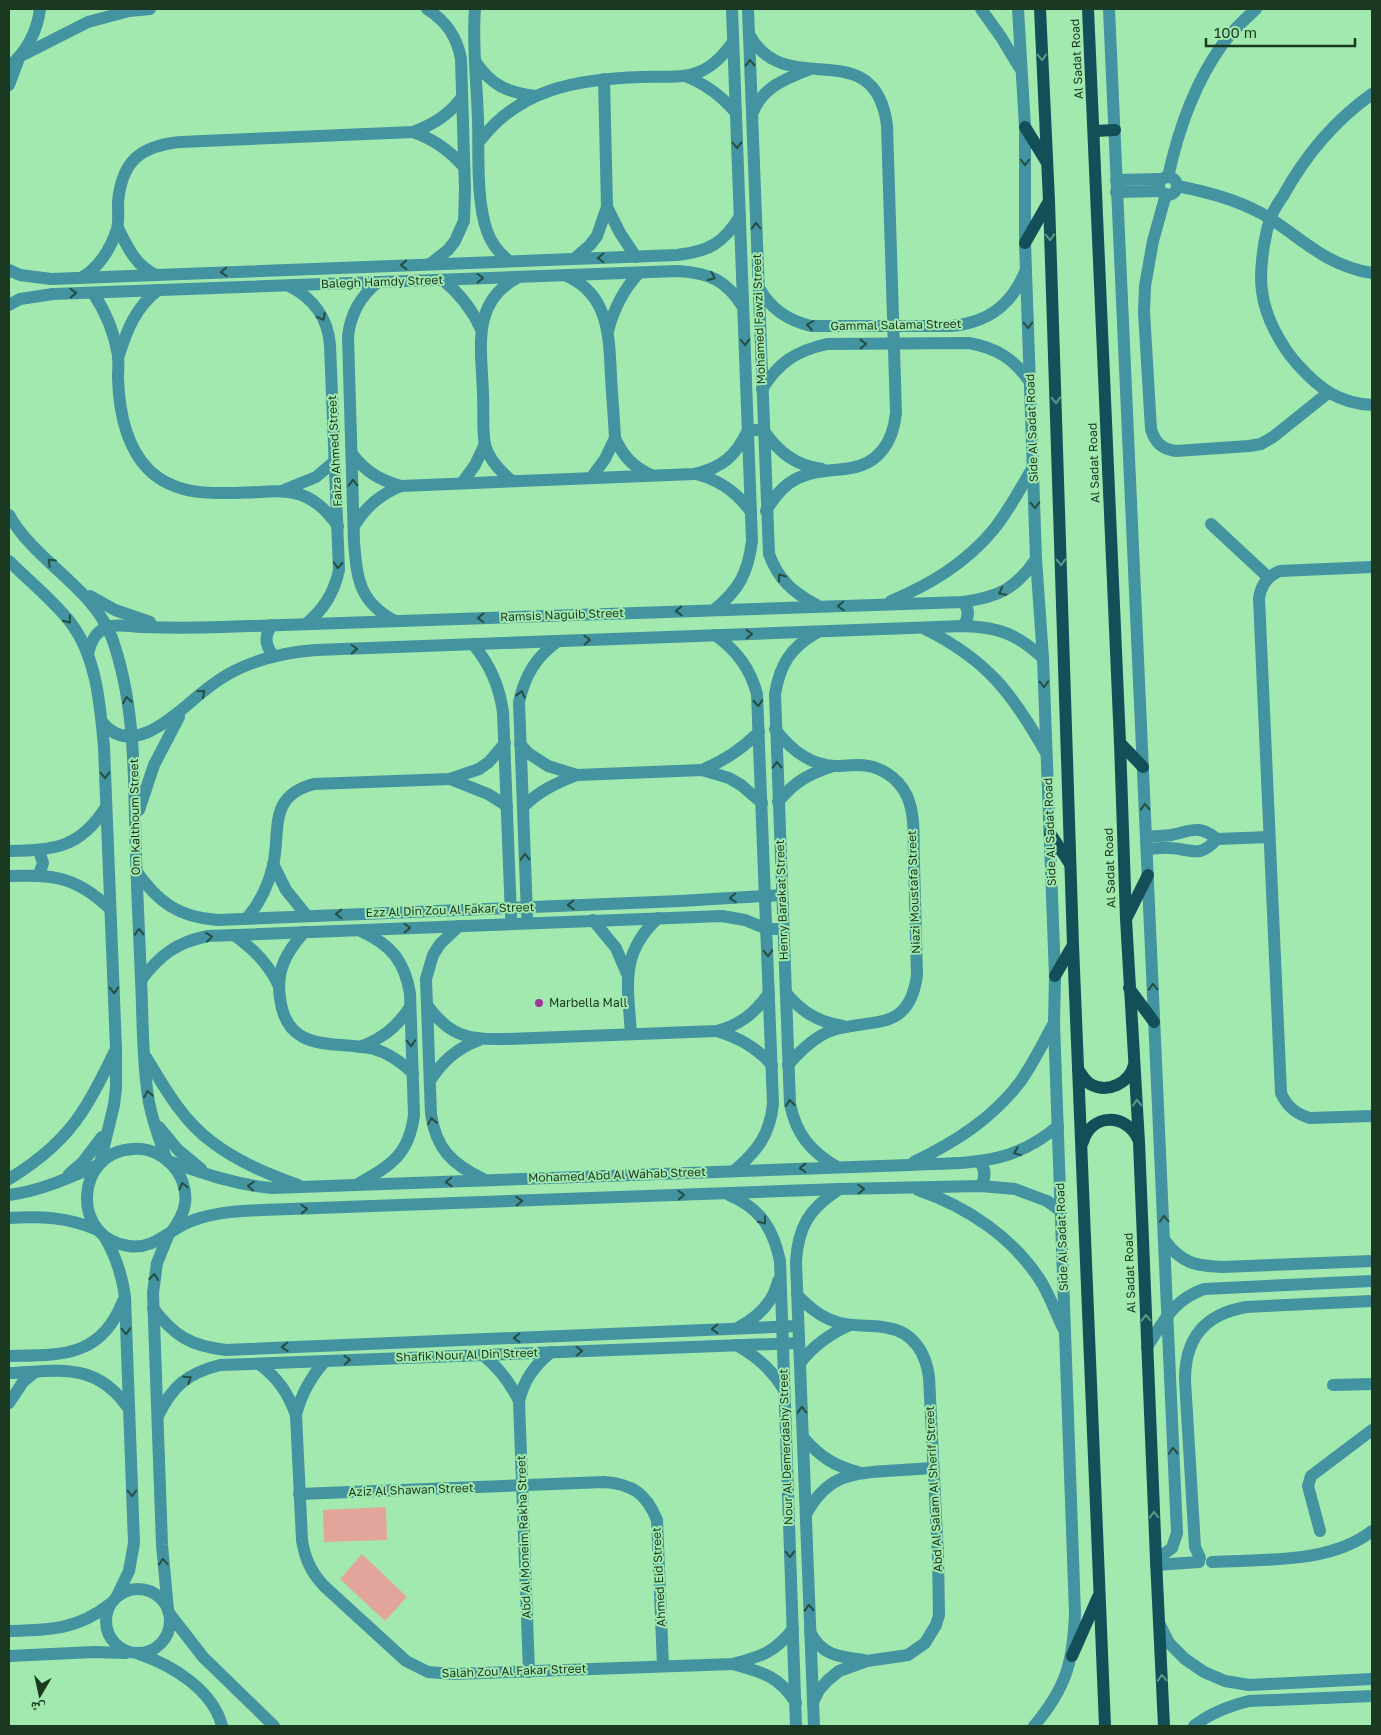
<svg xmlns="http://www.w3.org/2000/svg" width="1381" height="1735" font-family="'Golos Text','Noto Naskh Arabic',sans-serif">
<rect width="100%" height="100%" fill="#a1e9ae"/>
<g fill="#e1a59b">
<polygon points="386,1507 387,1540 324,1542 323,1510"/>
<polygon points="362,1554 407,1597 385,1621 340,1579"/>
</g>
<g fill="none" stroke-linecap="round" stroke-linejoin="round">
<g stroke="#4393a0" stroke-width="12">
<path d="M 427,9 C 446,21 457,36 461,59 L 465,190 L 464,221 L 455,241 L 448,250 L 430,264"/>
<path d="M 475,9 C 472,44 477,84 478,120 C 479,153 476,200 487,231 C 491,243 499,253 509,261"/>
<path d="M 748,9 L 769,554 C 778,579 793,593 817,605"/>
<polyline points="981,9 1001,37 1019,67"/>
<path d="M 1018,9 L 1025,127 L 1025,243 L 1036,559 L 1043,658 L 1055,976 L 1054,1023 L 1075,1614 C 1073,1663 1066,1688 1034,1726"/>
<polyline points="1109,9 1177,1533 1172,1548 1156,1560"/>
<path d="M 749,34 C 785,103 874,30 887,125 L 896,413 C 893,441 880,463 851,468 C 833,471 815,470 798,478 C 783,485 774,497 766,511"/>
<polyline points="21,56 88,22 129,11 150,9"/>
<path d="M 475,61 C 491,85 506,92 535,96"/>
<path d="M 9,67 C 27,51 37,33 40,9"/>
<path d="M 685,76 C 706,84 721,95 736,113"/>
<polyline points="9,85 18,61"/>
<path d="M 1372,94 C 1334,121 1305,156 1283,196 C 1278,203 1273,211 1270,219 C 1264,238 1259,272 1262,291 C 1265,317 1281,346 1298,365 C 1320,389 1338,403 1372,405"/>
<path d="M 753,112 C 763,87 785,79 808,70"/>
<path d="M 413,132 C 434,139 450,151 464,167"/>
<path d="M 479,142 C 519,88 579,79 642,77 C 661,76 682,79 699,72 C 714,66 724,54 733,42"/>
<path d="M 1168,177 C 1178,131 1194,84 1222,45 C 1231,32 1244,20 1256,9"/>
<circle cx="1168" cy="186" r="9"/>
<polyline points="1116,180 1162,179"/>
<path d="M 1177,186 C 1209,192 1243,201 1271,219 C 1306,242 1328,266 1372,273"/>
<polyline points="1116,192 1161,191"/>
<path d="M 1166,194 L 1153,241 L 1145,286 L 1144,312 L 1151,429 C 1155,443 1162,449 1176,451 L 1249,446 L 1261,444 L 1273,437 L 1328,393"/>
<polyline points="607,207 620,233 636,257"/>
<path d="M 118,228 C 128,248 135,265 156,275"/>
<polyline points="574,259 590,245 597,236 607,207 604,79"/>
<path d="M 9,270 L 20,275 L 51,279 L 677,255 C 708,252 724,243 740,216"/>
<path d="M 567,276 C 609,295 609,336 611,376 C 612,396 614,417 615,438 C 623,456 633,467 651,475"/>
<path d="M 81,278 C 99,268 111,248 117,229 C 119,221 118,210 118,202 C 122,161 140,146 180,142 L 413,132 C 434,124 449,115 462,97"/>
<path d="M 443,280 C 460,294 472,309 481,329"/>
<path d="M 378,282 C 360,297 351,313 348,336 L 354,542 C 357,579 359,602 395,621"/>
<path d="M 289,286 C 313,298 328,318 330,345 L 339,570 C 334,593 324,609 306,624"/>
<path d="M 759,288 C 771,309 787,320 811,326 L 951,326 C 987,323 1011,306 1025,272"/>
<path d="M 93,293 C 106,312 114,332 118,355 C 119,363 118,371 118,378 C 119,410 125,446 149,470 C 179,499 222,493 260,492 C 271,491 283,490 294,493 C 314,497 327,511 338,526"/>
<path d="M 9,305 L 20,299 L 53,294 L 678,271 C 710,273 726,280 743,307"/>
<path d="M 608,331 C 614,308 623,290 639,273"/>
<path d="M 118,358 C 127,330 135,308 158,290"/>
<path d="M 762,389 C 779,362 796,351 827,344 L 969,343 C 997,348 1014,359 1030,382"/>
<path d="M 352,454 C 365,471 379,480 401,486 L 694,474 C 722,468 736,456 748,430 L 763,430 C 778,451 795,466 822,469"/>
<path d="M 696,474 C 720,480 737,492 751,512"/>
<polyline points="591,478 605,459 615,438"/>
<path d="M 512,481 C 501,472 489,460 485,445 C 482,429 484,410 483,395 C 482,350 470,303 517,278"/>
<polyline points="462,483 475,465 485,444"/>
<polyline points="284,490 316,477 335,461"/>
<path d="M 9,515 C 36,563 92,586 112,638 C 133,697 134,760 135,821 C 136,874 139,927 141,980 C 143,1018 142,1058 148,1096 C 151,1118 159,1138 166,1158"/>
<polyline points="1211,524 1268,577"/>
<path d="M 354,526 C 366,507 379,495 401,486"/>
<path d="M 9,561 C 29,581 53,600 71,623 C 97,658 100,705 104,747 L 116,1049 L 116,1088 L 114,1105 L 100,1163"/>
<path d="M 1372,567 L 1280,571 C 1267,576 1261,585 1259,598 L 1281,1093 C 1287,1107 1296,1114 1310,1118 L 1372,1116"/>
<polyline points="90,596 115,610 150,622"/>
<path d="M 891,601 C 931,584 966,563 994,529 C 1009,510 1021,488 1033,467"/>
<path d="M 963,602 C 970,610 969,618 963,626"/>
<path d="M 714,610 C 739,590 748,573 752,541 L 732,9"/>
<path d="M 272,625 C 264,636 265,646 274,656"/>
<path d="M 925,629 C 987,660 1012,693 1045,751"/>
<path d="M 816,633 C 790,648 780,665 775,694 L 790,1104 C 796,1134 811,1152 837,1167"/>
<path d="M 715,635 C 737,651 750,668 757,694 L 773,1104 C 770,1135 757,1151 734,1171"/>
<path d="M 473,644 C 490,665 499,685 503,712 L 511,916"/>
<path d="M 88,654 C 90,643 96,631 107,627 C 118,623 131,627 142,627 C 169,628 195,628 221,627 L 963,602 C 998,597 1016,589 1036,559"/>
<path d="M 102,722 C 131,759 175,715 199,695 C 210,686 222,677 234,671 C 260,658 287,652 316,650 L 963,626 C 999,627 1017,634 1043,658"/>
<path d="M 775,729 C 790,749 810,765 835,766 C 843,766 851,765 858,765 C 879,765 898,777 907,796 C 916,816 913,843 914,864 C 915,901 916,938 917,975 C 909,1035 870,1017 830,1031 C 813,1038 800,1051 788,1065"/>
<polyline points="520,744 528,753 548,766 577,775 702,770 729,778 741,785 762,803"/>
<path d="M 702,770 C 724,761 742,749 759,732"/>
<polyline points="450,779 488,794 507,806"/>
<path d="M 778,802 C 795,781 809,774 833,766"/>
<path d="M 523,807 C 539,791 556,783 577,775"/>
<polyline points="139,810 154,765 179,717"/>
<path d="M 1146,837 C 1154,836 1163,836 1171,835 C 1191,831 1199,824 1217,839 L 1269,837"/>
<path d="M 1147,849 C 1154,849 1163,847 1170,848 C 1192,849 1199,859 1217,839"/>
<path d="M 9,851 C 55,850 80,848 106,807"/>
<polyline points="273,864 286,890 307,916"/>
<path d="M 136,871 C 158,902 178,917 217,920 L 680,901 L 782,895"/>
<polyline points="39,875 43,863 39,851"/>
<path d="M 9,876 C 54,875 76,876 110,909"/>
<path d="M 527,915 L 519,702 C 525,675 536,657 558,641"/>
<path d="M 247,918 C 260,903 268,886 273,866 C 281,831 267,796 314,784 L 450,779 L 479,769 L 489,762 L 505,743"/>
<polyline points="593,920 616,948 627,974"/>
<path d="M 459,926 L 440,944 L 433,955 L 426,979 L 431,1114 C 436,1149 452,1164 483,1179"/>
<path d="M 304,932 C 286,953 276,970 280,998 C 287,1055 335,1040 374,1049 C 389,1053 401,1062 413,1073"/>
<path d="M 234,935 C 253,949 267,962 278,984"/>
<path d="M 141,980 C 160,955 177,942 208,936 L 722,916 L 745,920 L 767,929 L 783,929"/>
<path d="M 786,993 C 802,1012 818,1022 843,1026"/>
<path d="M 427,1005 C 449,1036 468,1040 505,1039 L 717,1031 C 740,1025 755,1013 769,993"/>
<path d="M 717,1031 C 739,1038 756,1047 772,1065"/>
<path d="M 631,1034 C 628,986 619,954 658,918"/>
<path d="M 360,1047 C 383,1038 397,1027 410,1007"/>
<path d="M 146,1057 C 164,1087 183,1121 212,1142 C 238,1162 268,1174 298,1185"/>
<path d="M 430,1081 C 442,1061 457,1048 479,1040"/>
<polyline points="159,1127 178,1150 201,1169"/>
<path d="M 979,1161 C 986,1169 986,1177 981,1186"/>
<path d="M 171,1162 C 205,1174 237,1185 272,1188 L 909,1165 C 968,1162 1010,1167 1058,1126"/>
<path d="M 914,1162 C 955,1142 992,1119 1020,1082 C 1033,1064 1043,1043 1054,1023"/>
<polyline points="69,1174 83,1162 102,1137"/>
<path d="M 9,1179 C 37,1162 64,1140 82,1112 C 95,1093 105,1071 115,1051"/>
<path d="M 358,1184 C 391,1165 409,1155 414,1115 L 410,993 C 404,960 391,945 361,931"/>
<path d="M 918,1190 C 968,1207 1014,1238 1042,1283 C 1050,1297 1056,1313 1063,1328"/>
<path d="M 9,1195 C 40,1191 69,1178 98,1165"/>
<path d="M 729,1195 C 760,1208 773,1228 780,1261 L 796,1726"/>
<path d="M 9,1218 C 42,1216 67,1217 98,1230"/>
<path d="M 172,1231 C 178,1223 183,1215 185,1204 C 189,1174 162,1146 132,1149 C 74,1153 71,1239 129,1246 C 156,1250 171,1227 194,1220 C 216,1212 239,1211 262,1210 L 839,1189 L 981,1186 L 1015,1189 L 1047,1201 L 1061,1211"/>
<path d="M 104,1236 C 116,1256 122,1274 125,1297 L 134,1543 L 129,1571 L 117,1596"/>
<polyline points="168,1236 157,1263 153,1293 162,1545 168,1610"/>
<path d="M 1165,1241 C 1182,1263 1195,1266 1222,1267 L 1372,1261"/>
<path d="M 797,1295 C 808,1306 819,1316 834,1321 C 852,1328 870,1324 888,1328 C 913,1332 926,1353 929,1377 L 938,1557 L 939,1615 L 936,1625 L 925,1643 L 908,1655 L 867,1661 L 839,1671 L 828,1680 L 819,1690 L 813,1702"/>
<path d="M 153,1308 C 174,1336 191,1346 226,1350 L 798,1326"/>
<path d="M 739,1327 C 758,1317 773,1303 778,1281"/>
<path d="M 736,1345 C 757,1356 771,1369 783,1388"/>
<path d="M 1147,1347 C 1164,1321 1173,1300 1204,1289 L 1372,1281"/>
<path d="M 483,1355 C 499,1368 510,1382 519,1401"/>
<path d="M 9,1356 C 61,1355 101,1358 123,1301"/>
<path d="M 325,1361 C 310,1378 301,1394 296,1415 L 302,1540 C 305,1559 311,1572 324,1586 L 406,1661 L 428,1672 L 453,1674 L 733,1664 C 762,1656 774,1653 793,1629"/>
<path d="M 800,1363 C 814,1345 829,1334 850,1325"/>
<path d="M 259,1364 C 278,1378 288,1393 296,1415"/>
<path d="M 9,1373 C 60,1371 96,1361 129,1409"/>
<polyline points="1333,1385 1372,1384"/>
<polyline points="9,1403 23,1382 35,1372"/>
<path d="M 158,1416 C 172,1386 188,1373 220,1365 L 799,1343"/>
<path d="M 803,1437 C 819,1456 834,1466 858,1472"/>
<path d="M 299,1494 L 604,1482 C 632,1484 646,1493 657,1520 L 663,1666"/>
<path d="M 806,1514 C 826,1478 847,1473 886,1471 C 902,1470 918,1469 933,1468"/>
<polyline points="1320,1531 1308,1486 1311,1476 1372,1430"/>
<path d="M 1200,1558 L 1195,1547 L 1185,1380 C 1185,1338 1205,1314 1246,1307 L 1372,1301"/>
<path d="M 1212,1562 C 1263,1559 1330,1564 1372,1531"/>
<polyline points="1156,1565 1199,1562"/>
<circle cx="138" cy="1621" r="32"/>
<polyline points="169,1613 203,1657 274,1726"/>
<polyline points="1159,1623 1169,1643 1185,1659 1204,1672 1225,1681 1249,1685 1372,1679"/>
<path d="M 9,1631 C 49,1630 77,1630 110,1604"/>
<path d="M 810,1632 C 822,1656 840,1657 864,1660"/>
<path d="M 139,1654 C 172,1665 213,1690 222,1726"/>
<polyline points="9,1656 94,1652 126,1653"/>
<path d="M 733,1664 C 762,1672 779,1676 796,1703"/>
<path d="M 529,1672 L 519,1401 C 524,1380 534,1366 551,1352"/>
<path d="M 814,1726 L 796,1262 C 798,1227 809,1209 838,1190"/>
<path d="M 1194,1726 C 1210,1713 1229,1706 1249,1701 L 1372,1696"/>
</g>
<g stroke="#124f58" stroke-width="12">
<polyline points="1040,9 1049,201 1073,945 1105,1726"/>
<polyline points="1088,9 1120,743 1126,919 1139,1142 1156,1560 1164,1726"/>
<polyline points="1025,127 1046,161"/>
<polyline points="1095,131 1115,130"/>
<polyline points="1025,243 1049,201"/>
<polyline points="1120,743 1143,767"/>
<polyline points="1050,833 1070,864"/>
<polyline points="1127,917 1148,875"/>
<polyline points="1055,976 1073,945"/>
<polyline points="1129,988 1154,1022"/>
<path d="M 1078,1069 C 1081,1074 1085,1080 1090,1084 C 1108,1094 1129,1083 1134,1065"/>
<path d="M 1083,1142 C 1091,1113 1126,1113 1138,1139"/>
<polyline points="1072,1656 1098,1597"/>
</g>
</g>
<defs><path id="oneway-chevron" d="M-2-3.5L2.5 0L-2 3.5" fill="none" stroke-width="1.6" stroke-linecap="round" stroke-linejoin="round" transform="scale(1.25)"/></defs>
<g stroke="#5a9c83">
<use href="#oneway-chevron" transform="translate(1042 57) rotate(88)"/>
<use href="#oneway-chevron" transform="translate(1050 237) rotate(88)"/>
<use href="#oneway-chevron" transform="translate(1056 400) rotate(88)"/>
<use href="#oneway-chevron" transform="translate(1061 562) rotate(88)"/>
<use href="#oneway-chevron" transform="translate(1137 1103) rotate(-93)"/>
<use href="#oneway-chevron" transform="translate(1146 1318) rotate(-92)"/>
<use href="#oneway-chevron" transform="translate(1154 1515) rotate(-92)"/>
<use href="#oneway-chevron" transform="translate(1162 1678) rotate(-93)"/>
</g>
<g stroke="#254f41">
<use href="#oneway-chevron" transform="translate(750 63) rotate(-92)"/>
<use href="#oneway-chevron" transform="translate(737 145) rotate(88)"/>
<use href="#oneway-chevron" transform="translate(1025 162) rotate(90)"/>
<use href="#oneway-chevron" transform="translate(756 226) rotate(-92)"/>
<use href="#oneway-chevron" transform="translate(601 258) rotate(178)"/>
<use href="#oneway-chevron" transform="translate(404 265) rotate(178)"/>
<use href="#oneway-chevron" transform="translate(224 272) rotate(178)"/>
<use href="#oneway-chevron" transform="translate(712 277) rotate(23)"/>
<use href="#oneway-chevron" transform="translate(480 278) rotate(-2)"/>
<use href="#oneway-chevron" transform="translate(73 293) rotate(-2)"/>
<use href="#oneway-chevron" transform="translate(322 317) rotate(63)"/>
<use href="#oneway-chevron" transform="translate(810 325) rotate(-171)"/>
<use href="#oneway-chevron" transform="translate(1028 325) rotate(88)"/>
<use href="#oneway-chevron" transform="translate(745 342) rotate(88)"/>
<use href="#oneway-chevron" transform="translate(863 344) rotate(-1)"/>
<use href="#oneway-chevron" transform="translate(353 483) rotate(-92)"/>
<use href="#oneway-chevron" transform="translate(1035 505) rotate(88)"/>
<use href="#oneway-chevron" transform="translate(51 562) rotate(-136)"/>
<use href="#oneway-chevron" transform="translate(338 565) rotate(93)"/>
<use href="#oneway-chevron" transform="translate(781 577) rotate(-126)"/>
<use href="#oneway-chevron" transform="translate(1002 592) rotate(153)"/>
<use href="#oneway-chevron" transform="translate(841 606) rotate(178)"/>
<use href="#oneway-chevron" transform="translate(679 611) rotate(178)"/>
<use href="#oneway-chevron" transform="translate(481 618) rotate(178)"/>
<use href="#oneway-chevron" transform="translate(68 620) rotate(51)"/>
<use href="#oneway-chevron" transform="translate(749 634) rotate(-2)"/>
<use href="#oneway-chevron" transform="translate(587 640) rotate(-2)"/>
<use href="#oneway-chevron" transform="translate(354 649) rotate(-2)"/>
<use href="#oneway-chevron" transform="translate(1044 684) rotate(88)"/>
<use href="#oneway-chevron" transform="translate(202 693) rotate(-39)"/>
<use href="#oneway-chevron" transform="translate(521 694) rotate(-78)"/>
<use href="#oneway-chevron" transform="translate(127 700) rotate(-100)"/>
<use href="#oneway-chevron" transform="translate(758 703) rotate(87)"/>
<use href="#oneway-chevron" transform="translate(777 765) rotate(-92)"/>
<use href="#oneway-chevron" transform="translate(105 775) rotate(88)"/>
<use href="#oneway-chevron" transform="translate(1145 807) rotate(-93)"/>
<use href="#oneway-chevron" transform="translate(525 857) rotate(-92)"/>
<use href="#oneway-chevron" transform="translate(733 898) rotate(176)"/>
<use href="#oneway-chevron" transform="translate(571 905) rotate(178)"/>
<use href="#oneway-chevron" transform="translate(339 914) rotate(178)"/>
<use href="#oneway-chevron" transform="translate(407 928) rotate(-2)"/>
<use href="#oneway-chevron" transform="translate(139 932) rotate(-93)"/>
<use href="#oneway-chevron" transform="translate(209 937) rotate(-7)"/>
<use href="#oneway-chevron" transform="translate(768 953) rotate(88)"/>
<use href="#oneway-chevron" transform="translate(1153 987) rotate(-93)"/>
<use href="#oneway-chevron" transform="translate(114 990) rotate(88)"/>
<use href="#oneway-chevron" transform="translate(411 1043) rotate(88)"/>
<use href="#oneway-chevron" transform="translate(148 1094) rotate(-99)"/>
<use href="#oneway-chevron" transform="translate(790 1103) rotate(-96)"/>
<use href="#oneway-chevron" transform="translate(432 1121) rotate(-99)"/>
<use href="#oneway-chevron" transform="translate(1017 1152) rotate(158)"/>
<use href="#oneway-chevron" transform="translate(803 1168) rotate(178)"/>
<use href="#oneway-chevron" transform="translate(449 1182) rotate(178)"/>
<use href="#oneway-chevron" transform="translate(183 1186) rotate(-103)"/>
<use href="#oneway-chevron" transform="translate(251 1186) rotate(-173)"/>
<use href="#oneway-chevron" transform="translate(861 1189) rotate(-2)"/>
<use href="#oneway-chevron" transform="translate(681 1195) rotate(-2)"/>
<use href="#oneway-chevron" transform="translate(519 1201) rotate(-2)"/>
<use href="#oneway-chevron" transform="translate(304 1209) rotate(-2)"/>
<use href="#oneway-chevron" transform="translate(1164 1219) rotate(-93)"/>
<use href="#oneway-chevron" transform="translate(763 1221) rotate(52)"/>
<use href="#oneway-chevron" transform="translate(154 1277) rotate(-83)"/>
<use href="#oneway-chevron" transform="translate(715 1329) rotate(178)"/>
<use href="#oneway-chevron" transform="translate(126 1331) rotate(88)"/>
<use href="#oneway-chevron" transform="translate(517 1338) rotate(178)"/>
<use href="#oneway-chevron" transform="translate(285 1347) rotate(178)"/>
<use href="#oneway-chevron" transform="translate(579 1351) rotate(-2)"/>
<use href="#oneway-chevron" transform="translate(347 1360) rotate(-2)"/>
<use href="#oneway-chevron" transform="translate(188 1379) rotate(-34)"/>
<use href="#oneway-chevron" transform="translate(802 1410) rotate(-92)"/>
<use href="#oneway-chevron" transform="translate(1173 1451) rotate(-93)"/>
<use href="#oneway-chevron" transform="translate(132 1493) rotate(88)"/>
<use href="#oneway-chevron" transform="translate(790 1554) rotate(88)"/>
<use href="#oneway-chevron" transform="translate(163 1562) rotate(-94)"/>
<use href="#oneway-chevron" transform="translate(809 1608) rotate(-92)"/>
</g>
<circle fill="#9e369a" stroke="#a1e9ae" stroke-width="2" cx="539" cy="1003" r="5"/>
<g text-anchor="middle" stroke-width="4" stroke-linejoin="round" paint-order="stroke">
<g font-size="12" fill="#1b3821" stroke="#a1e9ae">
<text transform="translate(1077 59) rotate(-93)" y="4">Al Sadat Road</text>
<text transform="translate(382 282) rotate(-2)" y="4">Balegh Hamdy Street</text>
<text transform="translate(759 319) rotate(-92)" y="4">Mohamed Fawzi Street</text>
<text transform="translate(896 325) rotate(-1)" y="4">Gammal Salama Street</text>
<text transform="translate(1032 428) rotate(-92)" y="4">Side Al Sadat Road</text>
<text transform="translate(335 451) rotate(-93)" y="4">Faiza Ahmed Street</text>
<text transform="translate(1094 463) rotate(-92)" y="4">Al Sadat Road</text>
<text transform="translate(562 615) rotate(-2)" y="4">Ramsis Naguib Street</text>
<text transform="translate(135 817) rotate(-91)" y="4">Om Kalthoum Street</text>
<text transform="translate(1050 832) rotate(-92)" y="4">Side Al Sadat Road</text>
<text transform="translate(1110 868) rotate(-92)" y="4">Al Sadat Road</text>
<text transform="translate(914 892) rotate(-92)" y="4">Niazi Moustafa Street</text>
<text transform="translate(782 900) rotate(-92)" y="4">Henry Barakat Street</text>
<text transform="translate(450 910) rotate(-2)" y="4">Ezz Al Din Zou Al Fakar Street</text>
<text transform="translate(617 1175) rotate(-2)" y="4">Mohamed Abd Al Wahab Street</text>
<text transform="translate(1062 1237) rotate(-92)" y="4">Side Al Sadat Road</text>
<text transform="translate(1130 1273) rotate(-92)" y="4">Al Sadat Road</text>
<text transform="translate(467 1355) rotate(-2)" y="4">Shafik Nour Al Din Street</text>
<text transform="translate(786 1447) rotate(-92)" y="4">Nour Al Demerdashy Street</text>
<text transform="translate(934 1489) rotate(-93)" y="4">Abd Al Salam Al Sherif Street</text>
<text transform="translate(411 1490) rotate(-2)" y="4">Aziz Al Shawan Street</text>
<text transform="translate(524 1537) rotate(-92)" y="4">Abd Al Moneim Rakha Street</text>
<text transform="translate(659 1577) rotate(-93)" y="4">Ahmed Eid Street</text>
<text transform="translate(514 1671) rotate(-2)" y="4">Salah Zou Al Fakar Street</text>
</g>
<g font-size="12" fill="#1b3821" stroke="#a1e9ae" text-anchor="start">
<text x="549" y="1007">Marbella Mall</text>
</g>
</g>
<rect width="1381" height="1735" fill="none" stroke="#1b3821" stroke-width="20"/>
<g transform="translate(40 1695) rotate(189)" stroke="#a1e9ae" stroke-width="4" paint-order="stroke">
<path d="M0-4L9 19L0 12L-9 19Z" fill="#1b3821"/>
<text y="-8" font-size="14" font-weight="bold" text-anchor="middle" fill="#1b3821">ش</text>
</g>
<path d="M1206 38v8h149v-8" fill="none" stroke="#1b3821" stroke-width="2.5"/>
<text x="1214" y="38" font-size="15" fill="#1b3821" stroke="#a1e9ae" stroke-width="4" paint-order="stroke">100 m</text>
</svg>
